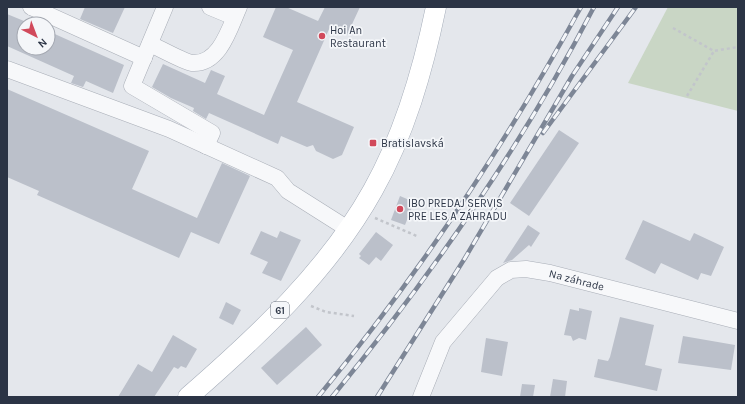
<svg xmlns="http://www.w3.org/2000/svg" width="745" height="404" font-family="Karla,sans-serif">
<rect width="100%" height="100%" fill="#e4e7ec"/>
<polygon fill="#c9d6c5" points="668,7 738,7 738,111 628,83"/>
<g fill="#bbc0ca">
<polygon points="85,7 125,7 113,33 80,19"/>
<polygon points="276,7 286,7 318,21 325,7 360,7 347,35 330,27 297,102 354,127 342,155 333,159 316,151 313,145 307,147 281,136 278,144 209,113 206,119 193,111 194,108 171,98 152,87 163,64 205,83 211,70 225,76 217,94 264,115 293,50 263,37"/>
<polygon points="7,14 24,21 24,48 48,48 48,31 124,65 113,93 86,81 83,87 71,83 74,76 7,46"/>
<polygon points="7,89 149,151 132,189 197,218 222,163 250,176 219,244 191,232 179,258 37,195 39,191 7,177"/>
<polygon points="559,130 579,143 529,216 510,203"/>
<polygon points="400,196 414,202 405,225 391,220"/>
<polygon points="643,220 690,241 694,233 724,247 711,276 701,273 698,280 661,263 655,274 625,259"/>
<polygon points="528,225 540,233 531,247 529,245 512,260 503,263"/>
<polygon points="261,231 277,238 280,231 301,240 281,281 262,273 268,262 250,254"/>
<polygon points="376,232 393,245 381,261 376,257 369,265 359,258 361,256 359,254"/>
<polygon points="226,302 241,310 233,325 219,318"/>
<polygon points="579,308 592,311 586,340 579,338 573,341 571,336 564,335 570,309 579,311"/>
<polygon points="620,317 654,325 645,365 662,369 657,391 594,377 598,359 608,361 610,357"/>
<polygon points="306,327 322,345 277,385 261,368"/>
<polygon points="173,335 197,349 186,368 181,366 178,369 174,367 154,397 118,397 138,364 152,372"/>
<polygon points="683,336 735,345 731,370 678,363"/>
<polygon points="486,338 508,342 502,376 481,372"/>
<polygon points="553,379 567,381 565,397 550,397"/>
<polygon points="522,384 535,385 533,397 520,397"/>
</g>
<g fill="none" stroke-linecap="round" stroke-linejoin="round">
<g stroke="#a9aeb7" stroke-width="17">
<g id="minor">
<polyline points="31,7 144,58"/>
<polyline points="165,7 132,86 212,133 206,146"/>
<polyline points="210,7 234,17"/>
<path d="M 150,44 C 159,48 184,62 192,63 C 220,65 230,27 239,7"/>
<polyline points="7,69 169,129 277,178 288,191 348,229"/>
<path id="s1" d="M 421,397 L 443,342 L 497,278 L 511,270 L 526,269 L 550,273 L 738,321"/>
</g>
</g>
<g stroke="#a3abb8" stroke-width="21">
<path id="major" d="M 188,397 C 257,337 328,271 373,190 C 405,133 423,70 436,7"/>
</g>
<g stroke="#c2c5cb" stroke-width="2.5" stroke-dasharray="3 3" stroke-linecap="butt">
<polyline points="673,28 714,51 738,47"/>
<polyline points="687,96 714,51"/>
<polyline points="375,218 419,237"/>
<polyline points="311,306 326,312 354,316"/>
</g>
<use href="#minor" stroke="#f7f8fa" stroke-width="16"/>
<use href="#major" stroke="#fff" stroke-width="20"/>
<g stroke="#7d8696" stroke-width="4.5">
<g id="rail">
<polyline points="543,133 636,7"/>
<path d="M 318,397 C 418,276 505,145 581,7"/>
<path d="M 332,397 C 431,276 522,146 594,7"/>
<polyline points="377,397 465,258 572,76 618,7"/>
</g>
</g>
<use href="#rail" stroke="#f4f6f9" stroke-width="3" stroke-dasharray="9" stroke-linecap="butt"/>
</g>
<g fill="#d1495b" stroke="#f4f6f9" stroke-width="1.5">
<circle cx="322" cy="36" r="4"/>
<rect x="369" y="139" width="8" height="8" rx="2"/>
<circle cx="400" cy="209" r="4"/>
</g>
<g text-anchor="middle" stroke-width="3.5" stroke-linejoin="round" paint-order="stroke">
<rect fill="#f4f6f9" stroke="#676e7b" stroke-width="1" x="271" y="302" width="18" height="16" rx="3"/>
<g font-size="10" font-weight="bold" fill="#2b3445">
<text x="280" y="314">61</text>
</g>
<g font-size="11" fill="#2b3445" stroke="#f4f6f9" text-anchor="start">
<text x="330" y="34">Hoi An<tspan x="330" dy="13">Restaurant</tspan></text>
<text x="381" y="147">Bratislavská</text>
<text x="408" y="207">IBO PREDAJ SERVIS<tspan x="408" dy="13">PRE LES A ZÁHRADU</tspan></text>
</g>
<g font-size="11" fill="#2b3445" stroke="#f4f6f9">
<text dy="4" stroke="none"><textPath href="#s1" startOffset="226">Na záhrade</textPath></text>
</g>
</g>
<rect width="745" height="404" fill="none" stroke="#2b3445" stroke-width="16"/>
<g transform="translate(36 36) rotate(138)"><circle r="19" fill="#f4f6f9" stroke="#a4a8b1"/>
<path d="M0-3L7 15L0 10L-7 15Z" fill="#d1495b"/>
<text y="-6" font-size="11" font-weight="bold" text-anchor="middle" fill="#2b3445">N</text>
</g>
</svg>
